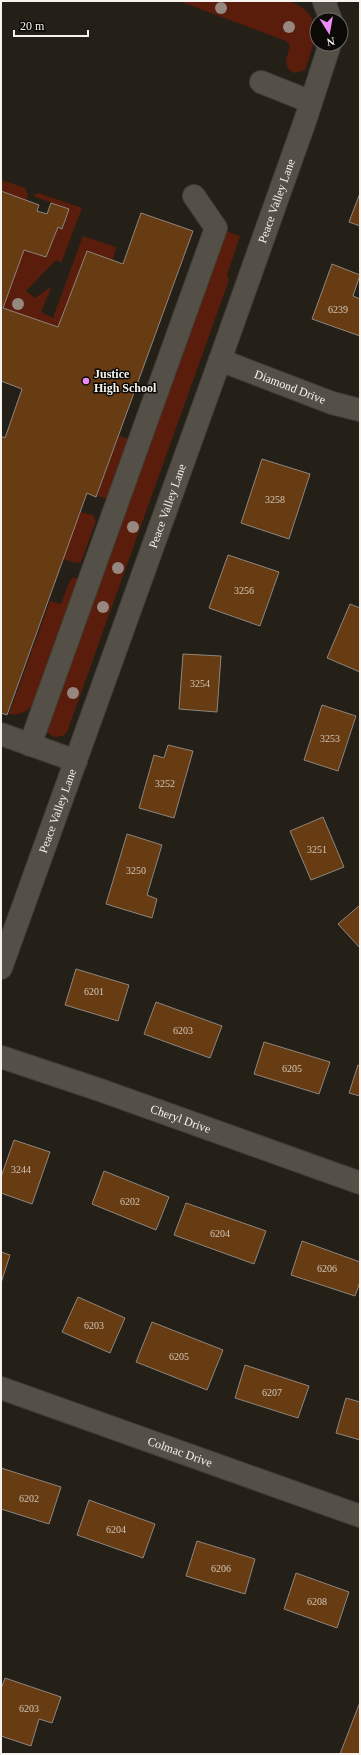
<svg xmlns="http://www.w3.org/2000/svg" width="361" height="1755" font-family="Georgia,serif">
<rect width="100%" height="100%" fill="#242018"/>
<g fill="#5a1d0b">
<path d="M 179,1 L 289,1 C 326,15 315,40 305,70 L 294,73 L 288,69 L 286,61 L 290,45 L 286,41 Z"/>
<polygon points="1,180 25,188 28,195 26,200 1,191"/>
<polygon points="38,193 82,208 61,263 56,260 26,291 35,298 52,286 41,312 53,318 83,236 116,247 113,260 87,251 58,327 3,308 24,250 46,257 58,227 63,229 69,209 33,196"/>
<polygon points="226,231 240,236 227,275 229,280 67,732 63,736 53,737 47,732 47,726"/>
<polygon points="119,436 129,439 108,499 97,496"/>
<polygon points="80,512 93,515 96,521 81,562 77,563 63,559"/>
<path d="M 73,577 L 79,579 L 35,703 C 28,711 20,716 9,714 L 50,601 L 61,604 L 69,583 Z"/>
</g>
<g fill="#673c13" stroke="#8e857e">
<polygon points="1,191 39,205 37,211 47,214 51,203 69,209 62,229 58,227 46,257 24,250 3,308 58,327 87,251 123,264 141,213 193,231 96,497 87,493 7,715 1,713 1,436 5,438 22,389 1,381"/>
<polygon points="360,193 360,226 349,222"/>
<polygon points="332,264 360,275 353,296 360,299 360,336 312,319"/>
<polygon points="262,459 310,474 289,539 241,523"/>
<polygon points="228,555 279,572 260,626 209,608"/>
<polygon points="350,604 360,608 360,672 327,658"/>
<polygon points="183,654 221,656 217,712 179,709"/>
<polygon points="322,705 356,716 338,771 304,760"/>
<polygon points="168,745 193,751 174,818 139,808 154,755 164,758"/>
<polygon points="323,817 344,867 311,880 290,831"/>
<polygon points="127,834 162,845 147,895 157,899 152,918 106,904"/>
<polygon points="360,905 360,948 338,924"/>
<polygon points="76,969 129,985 118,1021 65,1005"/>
<polygon points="156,1002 222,1026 210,1058 144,1034"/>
<polygon points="264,1042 330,1062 319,1094 254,1074"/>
<polygon points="358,1065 360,1066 360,1096 349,1093"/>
<polygon points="14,1140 50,1152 32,1204 1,1193 1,1177"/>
<polygon points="104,1171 169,1197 156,1230 92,1204"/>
<polygon points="186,1203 266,1231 254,1264 174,1235"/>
<polygon points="302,1241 360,1262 360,1282 355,1296 291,1275"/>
<polygon points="1,1252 10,1255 1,1283"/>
<polygon points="78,1297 125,1318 110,1353 62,1332"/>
<polygon points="152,1322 223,1350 207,1390 136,1362"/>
<polygon points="245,1365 309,1386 298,1418 235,1398"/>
<polygon points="346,1398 360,1402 360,1440 336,1433"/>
<polygon points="1,1468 61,1487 49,1524 1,1509"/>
<polygon points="89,1500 155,1524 143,1558 77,1535"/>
<polygon points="197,1541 255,1559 245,1594 186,1576"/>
<polygon points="296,1573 349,1592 337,1628 284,1609"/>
<polygon points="5,1678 61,1697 52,1723 39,1719 31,1746 1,1736 1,1689"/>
<polygon points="360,1702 360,1754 340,1754"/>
</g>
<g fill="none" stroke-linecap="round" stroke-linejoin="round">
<g stroke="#403d37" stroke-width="24">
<g id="minor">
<polyline points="326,1 324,2 331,20"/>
<polyline points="261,82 311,102"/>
<path id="s1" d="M 220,360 L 332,403 L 360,410"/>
<polyline points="1,734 76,761"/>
<polyline points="30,745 216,228 194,196"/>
<path id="s2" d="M 1,968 L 220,360 L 305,121 L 330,44"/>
<path id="s3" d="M 1,1057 L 100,1090 L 360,1183"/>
<path id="s4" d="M 1,1388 L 360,1516"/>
</g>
</g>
<use href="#minor" stroke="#545047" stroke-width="22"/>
</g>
<g fill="#968780">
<circle cx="221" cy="8" r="6"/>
<circle cx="289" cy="27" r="6"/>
<circle cx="18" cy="304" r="6"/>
<circle cx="133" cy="527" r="6"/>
<circle cx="118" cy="568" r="6"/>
<circle cx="103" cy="607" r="6"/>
<circle cx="73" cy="693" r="6"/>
</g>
<circle fill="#ed8cf9" stroke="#0c0a07" stroke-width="1.5" cx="86" cy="381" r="4"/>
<g text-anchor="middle" stroke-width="3" stroke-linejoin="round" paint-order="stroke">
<g font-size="10" fill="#d2c5b7">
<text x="338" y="313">6239</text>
<text x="275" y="503">3258</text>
<text x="244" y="594">3256</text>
<text x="200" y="687">3254</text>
<text x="330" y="742">3253</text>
<text x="165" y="787">3252</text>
<text x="317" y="853">3251</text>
<text x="136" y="874">3250</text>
<text x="94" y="995">6201</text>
<text x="183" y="1034">6203</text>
<text x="292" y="1072">6205</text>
<text x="21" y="1173">3244</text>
<text x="130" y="1205">6202</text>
<text x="220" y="1237">6204</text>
<text x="327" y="1272">6206</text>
<text x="94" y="1329">6203</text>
<text x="179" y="1360">6205</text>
<text x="272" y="1396">6207</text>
<text x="29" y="1502">6202</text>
<text x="116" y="1533">6204</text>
<text x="221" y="1572">6206</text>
<text x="317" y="1605">6208</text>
<text x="29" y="1712">6203</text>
</g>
<g font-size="12" fill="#f6f3ee" stroke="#0c0a07">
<text dy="4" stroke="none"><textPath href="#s2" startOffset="815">Peace Valley Lane</textPath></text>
<text dy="4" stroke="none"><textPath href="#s1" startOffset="75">Diamond Drive</textPath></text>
<text dy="4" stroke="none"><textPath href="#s2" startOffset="491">Peace Valley Lane</textPath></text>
<text dy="4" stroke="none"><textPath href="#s2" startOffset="167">Peace Valley Lane</textPath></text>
<text dy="4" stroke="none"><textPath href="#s3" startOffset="190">Cheryl Drive</textPath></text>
<text dy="4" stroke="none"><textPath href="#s4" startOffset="190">Colmac Drive</textPath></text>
</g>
<g font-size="12" font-weight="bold" fill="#f6f3ee" stroke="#0c0a07" text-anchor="start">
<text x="94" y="378">Justice<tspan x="94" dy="14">High School</tspan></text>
</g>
</g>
<rect width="361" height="1755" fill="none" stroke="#f6f3ee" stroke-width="4"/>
<g transform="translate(329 32) rotate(169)"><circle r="19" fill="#0c0a07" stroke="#6a6763"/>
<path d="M0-3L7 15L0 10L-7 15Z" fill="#ed8cf9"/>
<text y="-6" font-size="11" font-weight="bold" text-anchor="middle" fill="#f6f3ee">N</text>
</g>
<path d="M14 30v6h74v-6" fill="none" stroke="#f6f3ee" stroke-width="2"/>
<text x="20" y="30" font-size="12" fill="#f6f3ee" stroke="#0c0a07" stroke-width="3" paint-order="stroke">20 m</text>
</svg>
